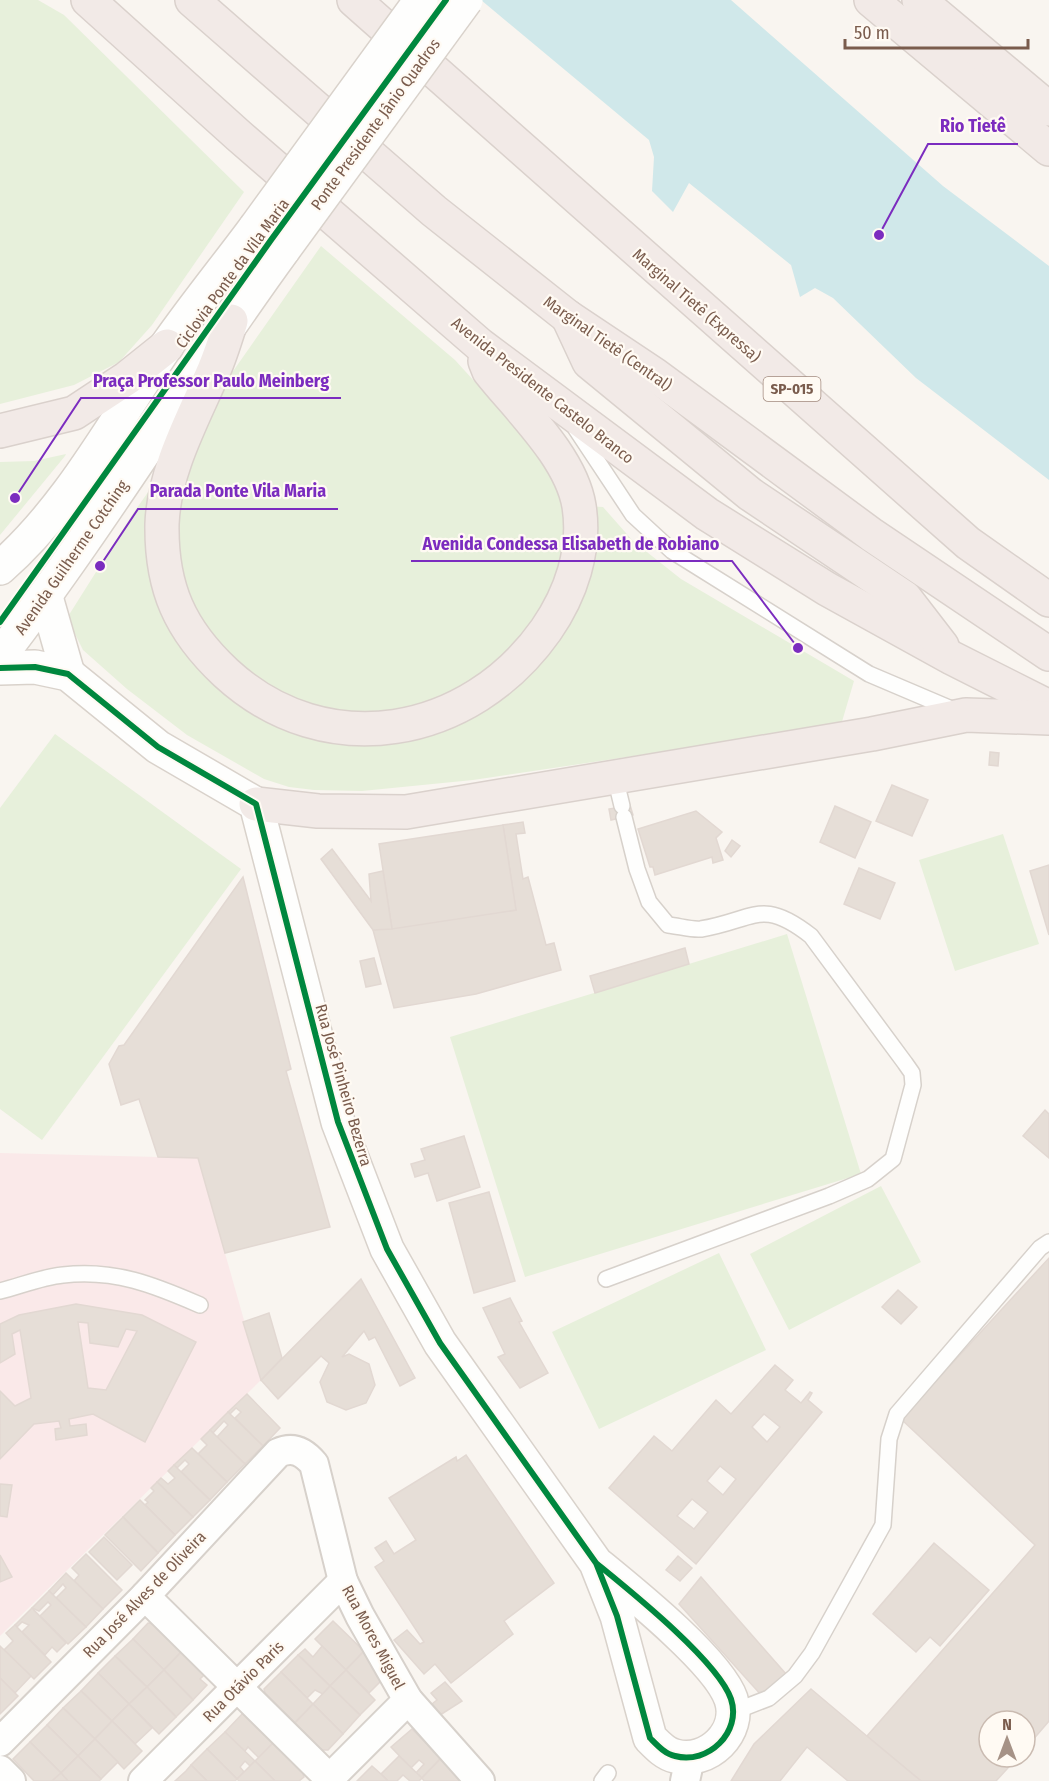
<svg xmlns="http://www.w3.org/2000/svg" width="1049" height="1781" font-family="'Fira Sans Condensed',sans-serif">
<rect width="100%" height="100%" fill="#f9f5f0"/>
<polygon fill="#fae9e9" points="0,1153 198,1158 261,1380 0,1636"/>
<g fill="#e7f0db">
<polygon points="0,0 38,0 64,15 244,192 152,325 119,362 74,385 0,404"/>
<polygon points="321,246 455,360 506,416 560,470 566,505 603,507 633,541 681,579 854,681 841,725 473,780 362,791 314,790 289,787 264,779 187,735 127,689 83,650 67,618 132,515"/>
<polygon points="66,454 65,456 0,535 0,462 34,461"/>
<polygon points="55,734 241,869 42,1140 0,1109 0,808"/>
<polygon points="1003,834 1039,944 955,971 919,860"/>
<polygon points="787,934 861,1174 525,1277 450,1037"/>
<polygon points="881,1186 921,1262 789,1330 750,1254"/>
<polygon points="719,1253 766,1350 599,1429 552,1332"/>
</g>
<polygon fill="#d0e8ea" points="481,0 731,0 943,186 1049,266 1049,480 916,378 833,298 815,288 800,297 791,265 689,183 673,212 652,191 654,157 649,140"/>
<g fill="#e6ded7" stroke="#e2d8d2" stroke-width="1.5" fill-rule="evenodd">
<polygon points="990,752 999,753 998,766 989,765"/>
<polygon points="892,785 928,800 912,836 876,821"/>
<polygon points="630,805 633,815 611,820 609,809"/>
<polygon points="835,806 871,822 855,858 820,842"/>
<polygon points="696,811 722,832 716,838 723,860 713,863 712,857 655,875 653,867 650,867 638,829"/>
<polygon points="523,822 525,833 516,834 523,879 528,877 546,945 554,943 561,970 476,994 394,1008 373,930 516,910 503,825"/>
<polygon points="503,825 516,910 392,929 379,844"/>
<polygon points="732,840 740,846 731,857 725,851"/>
<polygon points="332,849 371,901 369,874 383,871 392,929 373,930 321,859"/>
<polygon points="1049,865 1049,935 1030,871"/>
<polygon points="859,868 895,883 880,919 844,904"/>
<polygon points="243,877 291,1069 286,1071 330,1227 225,1253 198,1158 158,1157 139,1099 121,1105 109,1064 119,1046 124,1045"/>
<polygon points="685,948 689,964 595,993 590,976"/>
<polygon points="374,958 381,984 366,987 360,961"/>
<polygon points="1045,1110 1049,1114 1049,1158 1023,1136"/>
<polygon points="464,1136 480,1187 437,1201 428,1173 415,1177 411,1164 425,1160 421,1149"/>
<polygon points="489,1192 515,1281 474,1293 449,1203"/>
<polygon points="1049,1258 1049,1721 1025,1749 1025,1721 989,1721 989,1757 1018,1757 996,1781 921,1781 867,1736 1035,1545 901,1419"/>
<polygon points="361,1279 415,1378 400,1386 375,1337 369,1340 364,1331 342,1357 349,1354 369,1364 375,1385 366,1403 346,1410 327,1402 320,1382 329,1363 321,1356 278,1399 261,1380"/>
<polygon points="898,1290 917,1307 901,1324 882,1307"/>
<polygon points="510,1298 522,1321 519,1322 548,1373 520,1388 498,1357 505,1354 483,1308"/>
<path d="M 76,1304 L 142,1315 L 196,1342 L 145,1442 L 93,1414 L 69,1419 L 70,1426 L 86,1424 L 87,1435 L 56,1440 L 55,1429 L 61,1428 L 59,1421 L 34,1424 L 0,1459 L 0,1391 L 15,1406 L 31,1398 L 20,1330 L 12,1334 L 15,1354 L 0,1363 L 0,1324 L 19,1315 ZM 78,1322 L 88,1323 L 90,1343 L 118,1347 L 126,1329 L 137,1331 L 106,1390 L 88,1388 Z"/>
<polygon points="269,1313 282,1358 261,1380 243,1322"/>
<path d="M 775,1365 L 793,1380 L 785,1390 L 801,1403 L 810,1392 L 812,1393 L 808,1400 L 822,1412 L 696,1564 L 609,1488 L 654,1436 L 672,1451 L 716,1400 L 731,1414 ZM 764,1414 L 780,1427 L 767,1442 L 752,1427 ZM 720,1466 L 736,1479 L 723,1495 L 707,1481 ZM 692,1499 L 708,1512 L 694,1529 L 677,1516 Z"/>
<polygon points="247,1394 280,1428 263,1446 235,1418 241,1412 236,1408 230,1414 228,1412"/>
<polygon points="228,1412 263,1446 245,1464 217,1437 228,1425 224,1421 213,1433 210,1430"/>
<polygon points="210,1430 245,1464 227,1482 198,1454 207,1445 201,1439"/>
<polygon points="192,1448 227,1482 210,1500 181,1472 189,1464 185,1460 177,1468 174,1465"/>
<polygon points="466,1455 554,1583 504,1621 513,1634 451,1683 435,1664 424,1674 394,1640 407,1630 420,1644 424,1642 375,1567 384,1561 375,1548 386,1541 394,1554 416,1540 389,1498 456,1457 457,1461"/>
<polygon points="174,1465 210,1500 193,1517 157,1482 161,1478 168,1484 175,1478 168,1471"/>
<polygon points="157,1482 193,1517 175,1535 145,1505 148,1502 145,1500 154,1491 151,1488"/>
<polygon points="0,1484 12,1485 7,1517 0,1516"/>
<polygon points="140,1500 175,1535 158,1553 123,1517"/>
<polygon points="123,1517 158,1553 141,1571 105,1535"/>
<polygon points="104,1537 132,1565 117,1580 89,1552"/>
<polygon points="934,1543 989,1590 940,1646 930,1637 916,1652 873,1614"/>
<polygon points="86,1554 122,1590 103,1609 74,1581 79,1575 72,1568"/>
<polygon points="0,1555 12,1577 0,1582"/>
<polygon points="678,1556 692,1568 680,1581 666,1570"/>
<polygon points="66,1573 103,1609 86,1627 56,1598 66,1588 63,1584 53,1595 49,1591"/>
<polygon points="701,1577 786,1674 762,1696 679,1604"/>
<polygon points="49,1591 86,1627 68,1644 40,1616 51,1605 48,1602 39,1611 32,1608"/>
<polygon points="32,1608 66,1643 57,1652 52,1647 45,1655 22,1632 29,1625 22,1622 17,1627 15,1625"/>
<polygon points="333,1621 364,1651 346,1670 315,1639"/>
<polygon points="148,1623 154,1624 181,1652 164,1670 133,1639"/>
<polygon points="15,1625 51,1662 34,1679 4,1650 13,1641 6,1633"/>
<polygon points="133,1639 164,1670 147,1687 115,1656"/>
<polygon points="0,1646 31,1676 15,1693 0,1678"/>
<polygon points="322,1646 346,1670 330,1686 298,1655 305,1649 313,1657"/>
<polygon points="364,1651 388,1674 369,1693 346,1670"/>
<polygon points="181,1652 204,1675 200,1679 207,1685 193,1700 164,1670"/>
<polygon points="298,1655 330,1686 323,1694 315,1690 307,1698 281,1672"/>
<polygon points="115,1656 147,1687 129,1704 98,1673"/>
<polygon points="164,1670 193,1700 176,1717 147,1687"/>
<polygon points="346,1670 375,1700 360,1715 330,1686"/>
<polygon points="281,1672 313,1704 295,1723 265,1693 264,1689"/>
<polygon points="98,1673 129,1704 112,1721 81,1691"/>
<polygon points="0,1678 18,1696 0,1714"/>
<polygon points="445,1682 462,1701 437,1717 428,1707 437,1700 431,1693"/>
<polygon points="330,1686 360,1715 343,1734 313,1704"/>
<polygon points="147,1687 176,1717 159,1734 129,1704"/>
<polygon points="811,1689 868,1737 921,1781 848,1781 807,1747 780,1781 731,1781 754,1744"/>
<polygon points="81,1691 112,1721 95,1739 63,1708"/>
<polygon points="129,1704 152,1728 135,1744 112,1721"/>
<polygon points="313,1704 343,1734 328,1750 322,1750 295,1723"/>
<polygon points="63,1708 95,1739 78,1756 47,1725"/>
<polygon points="243,1713 273,1743 259,1758 248,1747 245,1751 225,1732"/>
<polygon points="112,1721 142,1751 124,1769 95,1739"/>
<polygon points="47,1725 78,1756 61,1773 30,1742"/>
<polygon points="412,1729 441,1758 422,1778 416,1773 424,1764 419,1760 411,1768 391,1747"/>
<polygon points="225,1732 255,1761 250,1766 245,1761 240,1767 244,1772 237,1779 207,1749"/>
<polygon points="95,1739 118,1762 101,1779 78,1756"/>
<polygon points="30,1742 61,1773 52,1781 34,1781 13,1759"/>
<polygon points="273,1743 302,1771 304,1777 299,1781 275,1781 255,1761"/>
<polygon points="207,1749 237,1779 235,1781 207,1781 191,1765"/>
<polygon points="78,1756 101,1779 99,1781 68,1781 61,1773"/>
<polygon points="399,1756 422,1778 419,1781 410,1781 403,1775 397,1781 388,1781 381,1774"/>
<polygon points="441,1758 463,1781 424,1781 422,1778"/>
<polygon points="255,1761 275,1781 239,1781 237,1779"/>
<polygon points="191,1765 207,1781 175,1781 186,1771"/>
<polygon points="372,1766 381,1774 388,1781 357,1781"/>
<polygon points="61,1773 68,1781 52,1781"/>
</g>
<g fill="none" stroke-linecap="round" stroke-linejoin="round">
<g stroke="#d7d1cb" stroke-width="18">
<g id="lane">
<polyline points="576,429 633,515 672,551 869,674 956,711"/>
<polyline points="615,777 622,806"/>
<path d="M 606,1279 L 829,1196 L 868,1179 L 893,1159 L 913,1085 L 912,1073 L 905,1063 L 811,936 C 761,897 755,920 701,929 C 691,930 679,926 668,925 L 649,902 L 637,869 L 624,817"/>
<path d="M 0,1291 C 20,1286 42,1277 63,1275 C 115,1269 154,1285 200,1305"/>
<polyline points="733,1712 769,1698 795,1676 812,1653 883,1525 889,1439 897,1414 1040,1248 1049,1242"/>
<polyline points="602,1781 608,1773"/>
</g>
</g>
<g stroke="#d7d1cb" stroke-width="32">
<g id="street">
<polyline points="145,1596 332,1781"/>
<path d="M 0,1742 L 145,1596 L 278,1453 C 293,1446 304,1452 314,1464 L 343,1581 L 360,1616 L 408,1700 L 480,1781"/>
<polyline points="0,1770 11,1781"/>
<polyline points="143,1781 343,1581"/>
<polyline points="327,1781 408,1700"/>
<polyline points="685,1781 690,1758"/>
</g>
</g>
<g stroke="#d9d2cb" stroke-width="36">
<g id="secondary">
<path d="M 0,568 C 70,507 115,420 167,345 C 195,305 226,267 255,228"/>
<polyline points="46,597 68,674"/>
<path d="M 0,656 C 101,525 186,383 284,249"/>
<path d="M 0,668 L 35,667 L 68,674 L 158,747 L 256,804 L 338,1122 L 387,1249 L 440,1343 L 596,1563 L 617,1616 L 650,1738 C 657,1745 665,1754 675,1756 C 708,1765 742,1732 731,1699 C 718,1661 629,1590 596,1563"/>
</g>
</g>
<g stroke="#dad1cc" stroke-width="36">
<g id="highway">
<polyline points="88,0 239,136 480,345 707,514 827,589 952,658 1049,707"/>
<polyline points="192,0 434,211 568,317 655,375 872,535 1049,654"/>
<polyline points="354,0 968,543 1049,600"/>
<polyline points="871,0 1049,149"/>
<polyline points="919,0 1049,109"/>
<polyline points="568,317 589,362 750,494 905,598 942,646"/>
<path d="M 231,321 C 226,337 221,354 214,370 C 193,419 164,470 162,524 C 161,588 180,630 226,673 C 326,765 470,738 546,630 C 571,594 586,550 579,506 C 571,457 519,409 489,371 L 485,361"/>
<polyline points="0,431 74,413 127,378 167,346"/>
<polyline points="256,804 318,811 406,812 872,734 966,715 1049,718"/>
</g>
</g>
<use href="#lane" stroke="#fefefd" stroke-width="15"/>
<use href="#street" stroke="#fefefd" stroke-width="28"/>
<use href="#secondary" stroke="#fefefd" stroke-width="33"/>
<use href="#highway" stroke="#f2eae7" stroke-width="33"/>
<g stroke="#d9d2cb" stroke-width="36" stroke-linecap="butt">
<g id="secondary-bridge">
<polyline points="255,228 421,0"/>
<polyline points="284,249 466,0"/>
</g>
</g>
<use href="#secondary-bridge" stroke="#fefefd" stroke-width="33"/>
<g stroke="#fffaf3" stroke-width="10">
<g id="cycleway">
<polyline points="0,622 271,240 446,0"/>
<path d="M 0,668 L 35,667 L 68,674 L 158,747 L 256,804 L 338,1122 L 387,1249 L 440,1343 L 596,1563 L 617,1616 L 650,1738 C 657,1745 665,1754 675,1756 C 708,1765 742,1732 731,1699 C 718,1661 629,1590 596,1563"/>
</g>
</g>
<use href="#cycleway" stroke="#00873e" stroke-width="6"/>
</g>
<g text-anchor="middle" stroke-width="4.5" stroke-linejoin="round" paint-order="stroke">
<rect fill="#fffaf3" stroke="#a28b7f" stroke-width="1.5" x="763.5" y="377" width="57" height="24" rx="4.5"/>
<g font-size="15" font-weight="bold" fill="#7a5c4d">
<text x="792" y="394">SP-015</text>
</g>
<g font-size="16" fill="#7a5c4d" stroke="#fffaf3">
<text transform="translate(375 124) rotate(-54)" y="6">Ponte Presidente Jânio Quadros</text>
<text transform="translate(232 273) rotate(-54)" y="6">Ciclovia Ponte da Vila Maria</text>
<text transform="translate(697 305) rotate(41)" y="6">Marginal Tietê (Expressa)</text>
<text transform="translate(608 343) rotate(35)" y="6">Marginal Tietê (Central)</text>
<text transform="translate(543 390) rotate(38)" y="6">Avenida Presidente Castelo Branco</text>
<text transform="translate(71 557) rotate(-55)" y="6">Avenida Guilherme Cotching</text>
<text transform="translate(344 1085) rotate(74)" y="6">Rua José Pinheiro Bezerra</text>
<text transform="translate(144 1594) rotate(-46)" y="6">Rua José Alves de Oliveira</text>
<text transform="translate(374 1637) rotate(62)" y="6">Rua Mores Miguel</text>
<text transform="translate(243 1681) rotate(-45)" y="6">Rua Otávio Paris</text>
</g>
</g>
<path fill="none" stroke="#7b2cbf" stroke-width="2" d="M879 235L928 144H1018M15 498L81 398H341M100 566L138 509H338M798 648L732 561H411"/>
<g fill="#7b2cbf" stroke="#fffaf3" stroke-width="2">
<circle cx="879" cy="235" r="6"/>
<circle cx="15" cy="498" r="6"/>
<circle cx="100" cy="566" r="6"/>
<circle cx="798" cy="648" r="6"/>
</g>
<g font-size="18" text-anchor="middle" font-weight="bold" fill="#7b2cbf" stroke="#fffaf3" stroke-width="4.5" stroke-linejoin="round" paint-order="stroke">
<text x="973" y="132">Rio Tietê</text>
<text x="211" y="387">Praça Professor Paulo Meinberg</text>
<text x="238" y="497">Parada Ponte Vila Maria</text>
<text x="571" y="550">Avenida Condessa Elisabeth de Robiano</text>
</g>
<g transform="translate(1007 1739)"><circle r="28" fill="#fffaf3" stroke="#cabbb1" stroke-width="1.5"/>
<path d="M0-4.5L10 22L0 15L-10 22Z" fill="#a69286"/>
<text y="-9" font-size="16" font-weight="bold" text-anchor="middle" fill="#7a5c4d">N</text>
</g>
<path d="M845 39v9h183v-9" fill="none" stroke="#7a5c4d" stroke-width="3"/>
<text x="854" y="39" font-size="18" fill="#7a5c4d" stroke="#fffaf3" stroke-width="4.5" paint-order="stroke">50 m</text>
</svg>
